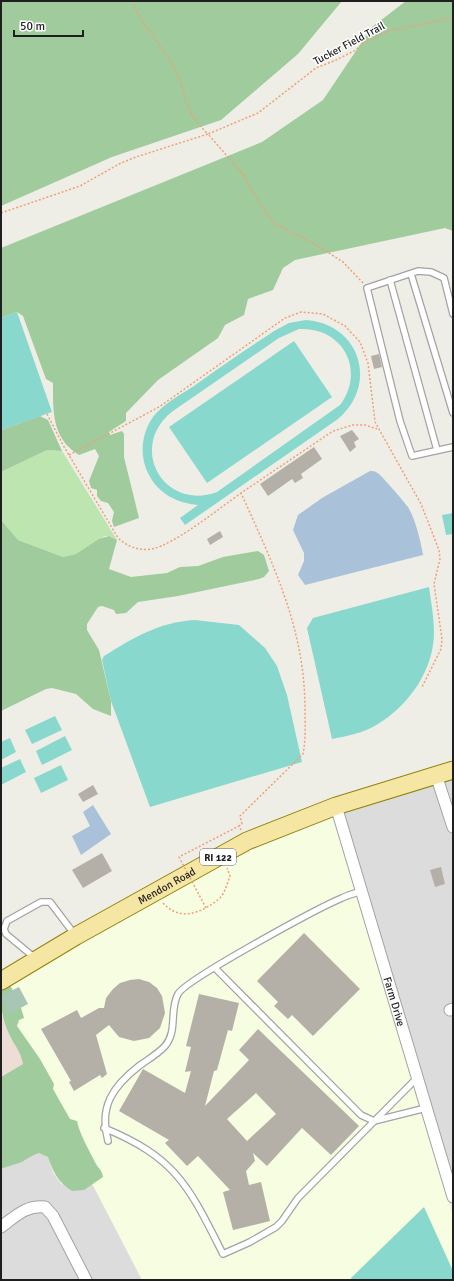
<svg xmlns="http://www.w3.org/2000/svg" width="454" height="1281" font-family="Signika,sans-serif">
<rect width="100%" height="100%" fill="#efeee6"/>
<g fill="#dddcdc">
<polygon points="453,769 453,1182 340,808"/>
<polygon points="39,1153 48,1157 53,1173 62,1185 93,1183 160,1280 1,1280 1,1169 14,1163 24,1161 30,1156"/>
</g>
<polygon fill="#eeddd6" points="1,1012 10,1036 22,1053 23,1064 1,1077"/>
<polygon fill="#f6fde1" points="333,818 453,1216 453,1280 142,1280 1,1008 1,989 223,864 259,847"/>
<polygon fill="#bce5af" points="47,450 62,451 117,540 109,536 105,536 76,554 63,557 18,540 1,520 1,472"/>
<g fill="#9fcb9d">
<polygon points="1,1 342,1 298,54 221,120 112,157 1,206"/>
<path d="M 406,1 L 453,1 L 453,231 L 445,228 L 295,260 L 283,268 L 273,290 L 248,299 L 244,315 L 225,325 L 218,338 L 158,380 L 126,413 L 126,421 L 109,432 L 110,435 L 122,431 L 124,434 L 124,457 L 139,518 L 114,527 L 112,521 L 114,512 L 108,503 L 101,501 L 97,496 L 97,490 L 91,488 L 89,481 L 99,456 L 95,449 L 79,455 C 52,438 53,413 53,383 L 46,379 L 23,316 L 17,312 L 1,318 L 1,248 L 262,142 L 323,100 L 372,27 Z"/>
<polygon points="40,416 48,420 62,451 47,450 1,472 1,430"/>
<polygon points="1,520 18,540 63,557 76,554 99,539 109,536 117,540 109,569 131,577 167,573 180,567 198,566 223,557 258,551 264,555 269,571 264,577 259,579 178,596 138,602 126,613 116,614 114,610 102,606 98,607 87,624 87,630 99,650 111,701 111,716 93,709 76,694 52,688 46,689 1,711"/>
<path d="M 5,978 C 14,991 20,1002 24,1018 L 19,1020 L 17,1026 L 40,1059 L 54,1084 L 53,1089 L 70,1119 L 77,1121 C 79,1133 90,1152 96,1164 C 99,1169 102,1170 103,1177 L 84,1190 L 72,1191 C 59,1183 53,1172 48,1157 L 39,1153 C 33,1155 30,1157 25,1160 C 22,1163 7,1166 1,1169 L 1,1077 L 23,1064 C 21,1052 15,1046 10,1036 C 0,1015 1,1003 1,981 Z"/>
</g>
<polygon fill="#a8c6b4" points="19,987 28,1004 9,1014 1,996"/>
<g fill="#89d8cd" fill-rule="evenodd">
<polygon points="17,312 52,412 1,430 1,318"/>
<path d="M 306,320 C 360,324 379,384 338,419 L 185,525 L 180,518 L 198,505 C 177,503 159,494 149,475 C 139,457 141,434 153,417 C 163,404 180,395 194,386 C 220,367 247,349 274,331 L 289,323 ZM 299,329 C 343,327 366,370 340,405 L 217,492 C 163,512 127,446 173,411 L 279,338 Z"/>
<polygon points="294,341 332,397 207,483 169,427"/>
<polygon points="453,513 453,534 446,535 442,515"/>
<path d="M 429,587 C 431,602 434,617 434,632 C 434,670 409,705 378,724 C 364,733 347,736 332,739 L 307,628 L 313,618 Z"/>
<path d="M 195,620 L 239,625 L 265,648 L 277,666 L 287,695 L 302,762 L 150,807 L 111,701 L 102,660 L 104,656 C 133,638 159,622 195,620 Z"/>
<polygon points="55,716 62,730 32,744 25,730"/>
<polygon points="65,736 72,750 42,765 36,751"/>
<polygon points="10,738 16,752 1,760 1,742"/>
<polygon points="20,759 26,772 1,785 1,768"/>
<polygon points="61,765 68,780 41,793 34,778"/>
<polygon points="424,1207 453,1271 453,1280 352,1280 351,1278"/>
</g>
<g fill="#a9c2d9">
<path d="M 370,471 C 372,471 375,471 376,472 C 381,474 404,502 408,507 C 415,518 421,542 423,555 L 305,585 L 298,575 L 304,561 L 304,553 L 293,530 L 298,515 L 322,498 Z"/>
<polygon points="93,805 111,834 81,855 72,836 90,826 83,812"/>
</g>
<g fill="#b4b0a8" fill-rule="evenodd">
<polygon points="379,354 382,367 374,369 371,356"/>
<polygon points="352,430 359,439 354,442 356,447 350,452 340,436"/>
<polygon points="314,447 322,459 301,474 303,478 295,483 292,479 268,496 260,484"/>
<polygon points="220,531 223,537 210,545 207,539"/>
<polygon points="93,785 98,794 83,802 78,794"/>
<polygon points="102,853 112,871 83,888 72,870"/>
<polygon points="441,867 445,884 435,887 430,870"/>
<polygon points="304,933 360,989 313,1036 292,1015 288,1019 274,1006 278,1002 257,981"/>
<polygon points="139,979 149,982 157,988 162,996 165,1013 160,1028 149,1038 134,1041 119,1037 109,1025 96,1035 107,1074 102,1078 100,1075 74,1091 69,1082 71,1081 41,1029 77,1010 81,1018 99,1008 104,1008 106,998 113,989 120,983 130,980"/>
<path d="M 199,994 L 239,1003 L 232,1031 L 228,1030 L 217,1070 L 214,1071 L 205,1106 L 249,1060 L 239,1050 L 258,1029 L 359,1126 L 331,1155 L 302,1128 L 267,1166 L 253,1153 L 255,1161 L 246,1171 L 249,1185 L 261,1182 L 270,1221 L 233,1230 L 223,1192 L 230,1190 L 198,1156 L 187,1166 L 165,1143 L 169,1140 L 119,1111 L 143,1069 L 185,1093 L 191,1071 L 185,1072 L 191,1047 L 186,1046 ZM 256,1093 L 276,1114 L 247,1141 L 227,1119 Z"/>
</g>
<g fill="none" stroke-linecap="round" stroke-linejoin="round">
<g stroke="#a3a3a3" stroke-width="8">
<g id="lane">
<polyline points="411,274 453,413"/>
<polyline points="390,280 437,450"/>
<polyline points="453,314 444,278 431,272 418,271 367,288 400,421 412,456 453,447"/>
<polyline points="35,958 6,934 4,929 7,921 41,902 50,902 75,935"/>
<polyline points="215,968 361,1115 374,1121 426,1108"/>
<path d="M 104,1128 C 177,1158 189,1187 223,1254 L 250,1242 L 276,1227 L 282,1221 L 298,1198 L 417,1078"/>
<path d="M 108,1141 C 99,1107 112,1087 139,1066 C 147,1060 158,1054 165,1046 C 178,1031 169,1010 178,994 C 185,980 320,907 342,898 C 348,895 355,893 362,891"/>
</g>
</g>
<g stroke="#a3a3a3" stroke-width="13">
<g id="street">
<polyline points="436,775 453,827"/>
<path id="s1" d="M 336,806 L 453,1197"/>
<polyline points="450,1010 453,1009"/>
<path d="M 1,1227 C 16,1216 26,1205 45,1207 L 53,1216 L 86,1280"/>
</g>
</g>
<g stroke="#8f840a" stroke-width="19">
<g id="primary">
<path id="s2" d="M 1,981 L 76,936 L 247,841 L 336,806 L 453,770"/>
</g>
</g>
<g stroke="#f0a075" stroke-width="1.5" stroke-dasharray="2 2" stroke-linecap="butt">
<path d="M 1,213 L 80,186 L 121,163 L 136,157 L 208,134 C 184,111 188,98 176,72 C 164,46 142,27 132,1"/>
<polyline points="363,283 343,262 315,244 277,225 268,216 242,173 208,134 258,113 316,68 336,60 354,51 364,43 391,30 453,18"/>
<path d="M 47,414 L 63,445 L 118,538 C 128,547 139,551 152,549 C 175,544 220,508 241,493"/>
<polyline points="69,455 159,407 285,318 301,312 323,314 345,326 360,342 368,363 375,422 421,504 439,550 440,559 434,584 442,639 441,649 422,687"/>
<path d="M 241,830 L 239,826 L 242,824 L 240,816 L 303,754 C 306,739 305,724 305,709 C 305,629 273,564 241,493 L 333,431 L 353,425 L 365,425 L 377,429"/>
<path d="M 163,903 C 177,918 192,916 209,906 C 214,903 220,899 223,894 C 226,888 228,882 230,876 L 227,868"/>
</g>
<use href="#lane" stroke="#fff" stroke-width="5.5"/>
<use href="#street" stroke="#fff" stroke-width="11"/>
<use href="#primary" stroke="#f5e6a4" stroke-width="17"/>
<polyline stroke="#f0a075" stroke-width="1.5" stroke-dasharray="2 2" stroke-linecap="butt" points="206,908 179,857 239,826"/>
</g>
<g text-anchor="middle" stroke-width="3" stroke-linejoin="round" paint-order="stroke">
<rect fill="#fff" stroke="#626262" stroke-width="1" x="200" y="849" width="36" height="16" rx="3"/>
<g font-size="10" font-weight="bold" fill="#1f1f1f">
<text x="218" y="861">RI 122</text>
</g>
<g font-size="11" fill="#1f1f1f" stroke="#fff">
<text transform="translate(349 43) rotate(-28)" y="4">Tucker Field Trail</text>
<text dy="4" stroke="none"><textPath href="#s2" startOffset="191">Mendon Road</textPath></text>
<text dy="4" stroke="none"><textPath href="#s1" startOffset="204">Farm Drive</textPath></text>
</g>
</g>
<rect width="454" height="1281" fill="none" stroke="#1f1f1f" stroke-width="4"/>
<path d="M14 30v6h69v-6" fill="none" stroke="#1f1f1f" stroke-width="2"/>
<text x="20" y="30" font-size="12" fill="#1f1f1f" stroke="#ffffff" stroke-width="3" paint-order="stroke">50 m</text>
</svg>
